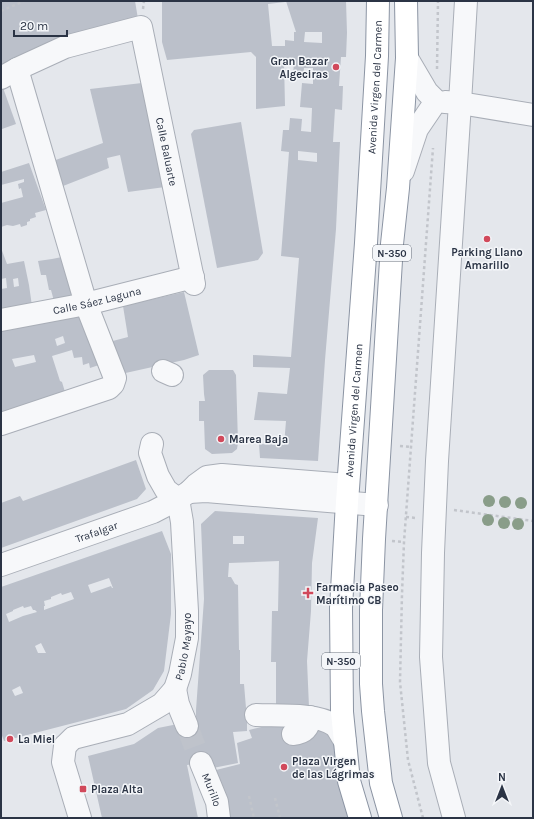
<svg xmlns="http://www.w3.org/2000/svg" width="534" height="819" font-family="Karla,sans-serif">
<rect width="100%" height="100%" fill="#e4e7ec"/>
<g fill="#bbc0ca" fill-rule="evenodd">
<polygon points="1,1 135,1 138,19 1,67"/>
<path d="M 162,1 L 285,1 L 285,2 L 268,4 L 272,46 L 285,46 L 285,40 L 294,41 L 294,32 L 296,32 L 286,1 L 346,1 L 347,33 L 346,57 L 341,57 L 339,86 L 343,86 L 342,110 L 335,109 L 333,142 L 340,142 L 336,229 L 325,360 L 318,461 L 260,458 L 259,444 L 284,445 L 286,421 L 254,420 L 258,392 L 287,394 L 290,368 L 253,367 L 253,355 L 291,357 L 299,258 L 281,256 L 289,152 L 281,151 L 283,130 L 289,130 L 290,118 L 302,119 L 301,131 L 311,132 L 312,108 L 300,107 L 302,83 L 313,84 L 313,68 L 304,68 L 303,76 L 293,76 L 294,62 L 284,61 L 285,106 L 256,109 L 256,57 L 251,52 L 167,60 L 162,42 ZM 305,32 L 322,32 L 322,43 L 304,42 ZM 298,151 L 317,153 L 317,162 L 298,160 Z"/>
<polygon points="142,83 165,187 128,192 120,155 107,158 109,168 58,188 50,162 103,143 90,89"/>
<polygon points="2,85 16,124 2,129 1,127 1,86"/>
<polygon points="241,122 263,253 258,260 217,268 191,134 194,130"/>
<polygon points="29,163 46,210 35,213 36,217 30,219 30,221 27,222 27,225 21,227 20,224 13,226 7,225 1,227 1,203 23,197 21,188 19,189 18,184 24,182 24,179 1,185 1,172"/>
<path d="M 1,248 L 7,264 L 24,261 L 29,285 L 32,306 L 1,311 L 1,289 L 7,288 L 6,278 L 1,279 ZM 18,278 L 19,286 L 14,287 L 13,279 Z"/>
<polygon points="62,257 75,297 54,301 51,290 49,290 46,275 41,275 38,261 52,259"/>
<polygon points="184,292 199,355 184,360 121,374 109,342 128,337 123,306"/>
<path d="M 82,313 L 99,365 L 90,368 L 89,363 L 83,365 L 82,357 L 74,358 L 72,350 L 52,356 L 60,381 L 62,382 L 65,392 L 1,415 L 1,328 ZM 63,336 L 65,343 L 57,346 L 55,339 ZM 34,355 L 36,362 L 15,367 L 12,359 Z"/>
<polygon points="209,370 233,370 236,375 238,443 237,449 232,453 212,454 205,449 204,421 199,421 199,401 205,401 204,394 203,375"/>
<polygon points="136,460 146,489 137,499 1,548 1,503 20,496 23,501"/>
<path d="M 215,511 L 318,518 L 312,563 L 311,611 L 307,661 L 309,707 L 276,709 L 276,662 L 271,662 L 272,611 L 278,611 L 279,561 L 229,563 L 228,577 L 231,577 L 235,584 L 238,585 L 239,650 L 240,650 L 240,684 L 244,684 L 247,720 L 247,731 L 233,732 L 238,763 L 213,768 L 201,763 L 187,765 L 198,818 L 102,818 L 88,756 L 134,744 L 158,728 L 178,724 L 196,723 L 196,710 L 204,599 L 201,524 ZM 233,536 L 244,536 L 244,544 L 233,544 Z"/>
<path d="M 162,531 L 171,554 L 171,614 L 164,671 L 153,690 L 126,709 L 93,718 L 4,741 L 1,733 L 1,587 ZM 109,578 L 113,588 L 112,588 L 111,586 L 91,593 L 88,585 ZM 71,592 L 74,599 L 44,610 L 44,606 L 45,606 L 44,601 L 51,599 L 51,597 L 61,593 L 62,595 ZM 23,606 L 24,608 L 31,606 L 33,610 L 35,610 L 37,612 L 23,616 L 9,622 L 6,614 L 13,611 L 13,610 ZM 41,643 L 46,653 L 38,653 L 35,646 ZM 20,686 L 23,693 L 15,696 L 12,690 Z"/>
<polygon points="305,720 333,730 351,818 221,818 216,770 240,764 237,743 252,738 249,730 266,726"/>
</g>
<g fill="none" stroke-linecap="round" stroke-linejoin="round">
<polyline stroke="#bfc3cb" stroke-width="22" stroke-dasharray="22 11" stroke-linecap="butt" points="187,726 201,763"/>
<g stroke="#a9aeb7" stroke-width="24">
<g id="minor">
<path id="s1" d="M 1,78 L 17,69 L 65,47 L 141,27 L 194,284"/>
<polyline points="445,102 460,103 533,115"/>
<polyline points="403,171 417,129 436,101 427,92 407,58"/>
<path id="s2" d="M 1,320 L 86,304 L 193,277"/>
<polyline points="163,371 172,375"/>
<polyline points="1,424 109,388 113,384 115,378 86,304 17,69"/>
<polyline points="152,444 150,453 158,476 166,490 178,499"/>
<polyline points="189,492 206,491 377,505"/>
<path id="s3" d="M 1,565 L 153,512 L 178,499 L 189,492 L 196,485 L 207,477 L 222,475 L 348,485"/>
<polyline points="175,689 178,704 187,726"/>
<path d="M 256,715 C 277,716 316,713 334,725 C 338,728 341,736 345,741"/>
<path d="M 293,734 C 304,733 309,728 310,717"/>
<path id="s4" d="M 65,746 L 73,738 L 128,724 L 162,704 L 175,689 L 180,674 L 187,638 L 187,611 L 182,522 L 178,499"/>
<polyline points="65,746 63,762 80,818"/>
<path id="s5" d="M 201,763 L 217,802 L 219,818"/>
<polyline points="454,818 439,763 431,657 433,553 437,461 460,103 466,1"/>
</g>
</g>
<g stroke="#8b94a3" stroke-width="24">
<g id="highway">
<path id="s6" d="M 360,818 L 349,781 L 342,712 L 341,608 L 347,502 L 366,243 L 377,56 L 378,1"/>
<polyline points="391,818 381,783 373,711 371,684 371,610 374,539 392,244 398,188 407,58 406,1"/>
</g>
</g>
<g stroke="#c2c5cb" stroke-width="2.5" stroke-dasharray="3 3" stroke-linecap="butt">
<polyline points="143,9 144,1"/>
<polyline points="1,11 24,1"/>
<polyline points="437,69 438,1"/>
<polyline points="400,446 411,447"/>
<polyline points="454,510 533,521"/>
<polyline points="406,517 416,518"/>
<polyline points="392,541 404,542"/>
<polyline points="249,796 254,818"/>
<polyline points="275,798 280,818"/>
<polyline points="423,818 408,760 400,682 402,594 404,542 433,148"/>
</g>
<use href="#minor" stroke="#f7f8fa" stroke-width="22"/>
<use href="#highway" stroke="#fff" stroke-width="22"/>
</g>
<g fill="#899d89">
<circle cx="489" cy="501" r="6"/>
<circle cx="505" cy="502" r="6"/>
<circle cx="521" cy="503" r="6"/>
<circle cx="488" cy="520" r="6"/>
<circle cx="504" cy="523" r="6"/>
<circle cx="518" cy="524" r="6"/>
</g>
<g fill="#d1495b" stroke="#f4f6f9" stroke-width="1.5">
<circle cx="336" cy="67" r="4"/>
<circle cx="487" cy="239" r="4"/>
<circle cx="221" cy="439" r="4"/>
<path d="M306 587h4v4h4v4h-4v4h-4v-4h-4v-4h4z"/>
<circle cx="10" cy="739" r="4"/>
<circle cx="284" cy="767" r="4"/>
<rect x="79" y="785" width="8" height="8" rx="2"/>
</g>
<g text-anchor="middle" stroke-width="3" stroke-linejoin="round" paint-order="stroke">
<g fill="#f4f6f9" stroke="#676e7b" stroke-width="1">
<rect x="373" y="245" width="38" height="16" rx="3"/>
<rect x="322" y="653" width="38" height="16" rx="3"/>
</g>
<g font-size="10" font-weight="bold" fill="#2b3445">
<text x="392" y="257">N-350</text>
<text x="341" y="665">N-350</text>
</g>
<g font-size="11" font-weight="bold" fill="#2b3445" stroke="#f4f6f9" text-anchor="start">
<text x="328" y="65" text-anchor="end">Gran Bazar<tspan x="328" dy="13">Algeciras</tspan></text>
<text x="487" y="256" text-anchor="middle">Parking Llano<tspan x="487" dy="13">Amarillo</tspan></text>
<text x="229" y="443">Marea Baja</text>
<text x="316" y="591">Farmacia Paseo<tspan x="316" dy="13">Marítimo CB</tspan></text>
<text x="18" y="743">La Miel</text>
<text x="292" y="765">Plaza Virgen<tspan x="292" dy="13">de las Lágrimas</tspan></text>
<text x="91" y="793">Plaza Alta</text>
</g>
<g font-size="11" fill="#2b3445" stroke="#f4f6f9">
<text dy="4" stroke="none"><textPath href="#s6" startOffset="734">Avenida Virgen del Carmen</textPath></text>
<text dy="4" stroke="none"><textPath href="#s1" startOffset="277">Calle Baluarte</textPath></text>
<text dy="4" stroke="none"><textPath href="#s2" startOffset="98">Calle Sáez Laguna</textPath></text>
<text dy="4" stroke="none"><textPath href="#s6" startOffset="410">Avenida Virgen del Carmen</textPath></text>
<text dy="4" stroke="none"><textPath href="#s3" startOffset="101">Trafalgar</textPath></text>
<text dy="4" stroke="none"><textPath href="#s4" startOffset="171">Pablo Mayayo</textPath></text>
<text dy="4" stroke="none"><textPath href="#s5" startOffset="29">Murillo</textPath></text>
</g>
</g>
<rect width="534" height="819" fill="none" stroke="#2b3445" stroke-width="4"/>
<g transform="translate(502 787)" stroke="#f4f6f9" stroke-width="3" paint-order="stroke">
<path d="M0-3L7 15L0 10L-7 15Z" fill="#2b3445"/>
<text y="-6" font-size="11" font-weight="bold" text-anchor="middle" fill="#2b3445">N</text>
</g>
<path d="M14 30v6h53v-6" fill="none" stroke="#2b3445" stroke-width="2"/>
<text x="20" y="30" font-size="12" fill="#2b3445" stroke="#f4f6f9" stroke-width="3" paint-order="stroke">20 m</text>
</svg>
